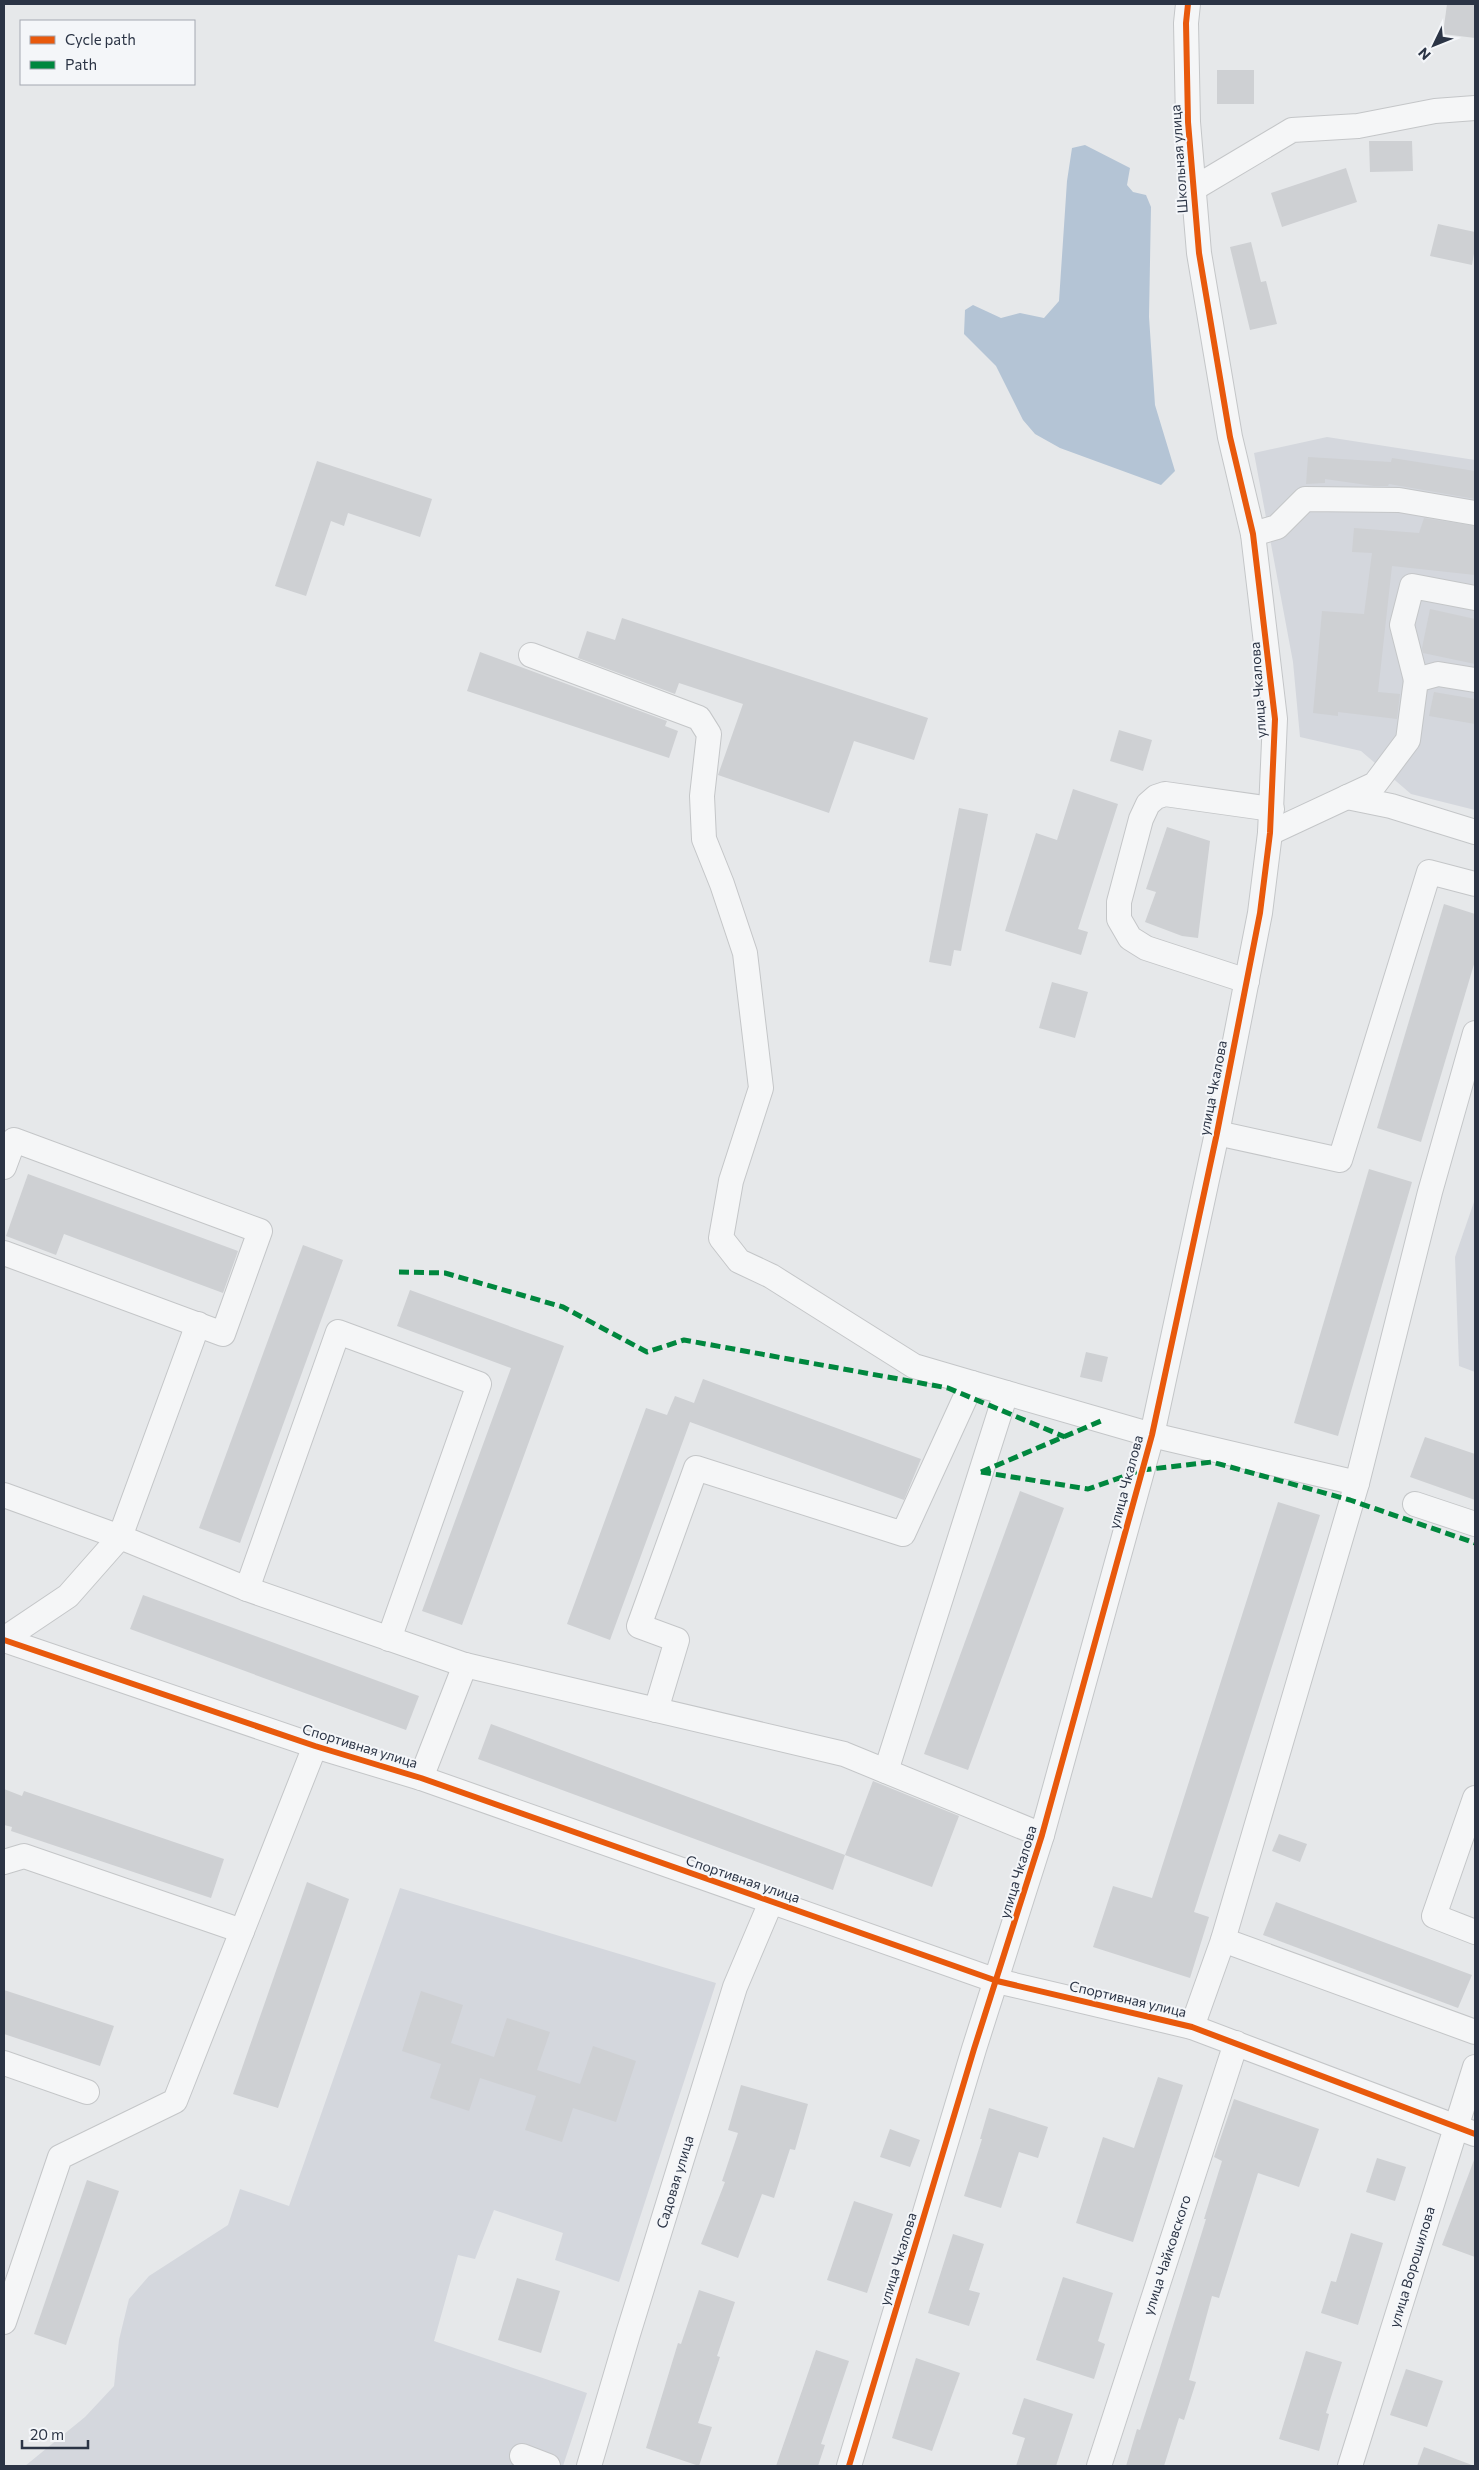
<svg xmlns="http://www.w3.org/2000/svg" width="1479" height="2470" font-family="Commissioner,sans-serif">
<rect width="100%" height="100%" fill="#e6e8ea"/>
<g fill="#d4d7dd">
<polygon points="1327,437 1475,460 1475,810 1411,794 1361,751 1300,737 1293,662 1254,453"/>
<polygon points="1475,1199 1475,1372 1459,1366 1455,1257"/>
<polygon points="400,1888 716,1983 619,2282 555,2260 563,2233 494,2210 475,2259 458,2255 434,2341 587,2393 563,2466 25,2466 85,2417 114,2386 119,2340 129,2299 149,2276 228,2225 240,2189 289,2206"/>
</g>
<polygon fill="#b4c4d5" points="1085,145 1130,168 1127,185 1133,192 1146,195 1151,207 1149,317 1155,405 1175,471 1161,485 1060,448 1035,434 1023,420 996,366 964,334 965,310 973,305 1001,318 1020,313 1044,318 1059,301 1067,181 1072,148"/>
<g fill="#ced0d3">
<polygon points="1447,4 1475,4 1475,38 1443,34"/>
<rect x="1217" y="70" width="37" height="34"/>
<polygon points="1369,141 1412,141 1413,171 1370,172"/>
<polygon points="1346,168 1357,202 1282,227 1271,193"/>
<polygon points="1438,224 1475,232 1475,248 1472,265 1430,256"/>
<polygon points="1251,242 1261,282 1266,281 1277,324 1250,330 1230,247"/>
<polygon points="1308,457 1391,462 1392,458 1475,471 1475,499 1389,484 1388,486 1374,486 1325,479 1325,483 1306,484"/>
<polygon points="317,461 432,499 420,537 348,513 344,526 331,521 306,596 275,586"/>
<polygon points="1424,518 1475,526 1475,575 1392,566 1378,692 1400,694 1397,719 1338,712 1338,716 1313,713 1322,611 1364,614 1372,553 1352,552 1354,528 1419,533"/>
<polygon points="1430,609 1475,619 1475,664 1423,653 1422,648"/>
<polygon points="622,618 928,718 914,760 854,741 829,813 718,775 743,704 679,683 675,694 578,658 587,631 615,640"/>
<polygon points="480,652 667,721 665,726 678,731 669,758 467,691"/>
<polygon points="1434,692 1475,699 1475,724 1429,716"/>
<polygon points="1119,730 1152,740 1143,771 1110,761"/>
<polygon points="1073,789 1118,804 1078,929 1088,932 1081,955 1005,931 1036,833 1057,840"/>
<polygon points="959,808 988,814 961,951 954,950 951,966 929,962"/>
<polygon points="1167,827 1210,841 1198,938 1182,936 1145,922 1156,892 1146,889"/>
<polygon points="1444,904 1475,914 1475,961 1421,1142 1377,1128"/>
<polygon points="1052,982 1088,992 1075,1038 1039,1028"/>
<polygon points="1369,1169 1412,1182 1338,1436 1294,1423"/>
<polygon points="28,1174 238,1251 223,1293 64,1234 56,1255 6,1236"/>
<polygon points="303,1245 343,1260 240,1543 199,1528"/>
<polygon points="410,1290 564,1346 462,1625 422,1611 511,1368 397,1326"/>
<polygon points="1086,1352 1108,1357 1102,1382 1080,1377"/>
<polygon points="703,1379 921,1459 904,1500 690,1422 610,1640 567,1624 646,1408 667,1415 675,1396 694,1403"/>
<polygon points="1425,1437 1475,1454 1475,1500 1410,1477"/>
<polygon points="1020,1491 1064,1508 968,1770 924,1754"/>
<polygon points="1278,1502 1320,1515 1194,1912 1209,1917 1190,1978 1093,1947 1113,1886 1152,1898"/>
<polygon points="143,1595 419,1696 406,1730 130,1629"/>
<polygon points="491,1724 845,1855 833,1890 478,1759"/>
<polygon points="873,1781 959,1816 932,1887 845,1855"/>
<polygon points="4,1789 22,1796 24,1791 224,1859 211,1898 11,1831 12,1827 4,1825"/>
<polygon points="1279,1834 1307,1844 1300,1862 1272,1851"/>
<polygon points="307,1882 349,1899 278,2108 233,2094"/>
<polygon points="1276,1902 1472,1975 1458,2008 1263,1935"/>
<polygon points="4,1990 114,2026 100,2066 4,2034"/>
<polygon points="421,1991 463,2005 451,2043 494,2057 507,2018 550,2032 537,2070 580,2084 593,2046 636,2061 616,2122 573,2108 562,2142 525,2130 536,2096 480,2078 469,2111 430,2098 441,2064 402,2051"/>
<polygon points="1158,2077 1183,2085 1133,2242 1076,2223 1103,2137 1134,2148"/>
<polygon points="741,2085 808,2104 795,2150 790,2149 774,2198 762,2194 738,2258 701,2244 725,2182 722,2181 738,2133 728,2130"/>
<polygon points="1234,2099 1319,2129 1299,2187 1258,2173 1219,2298 1212,2296 1189,2380 1196,2382 1184,2420 1179,2418 1164,2466 1126,2466 1137,2429 1140,2430 1159,2371 1206,2219 1204,2219 1222,2161 1214,2157"/>
<polygon points="989,2108 1048,2127 1038,2158 1019,2152 1001,2208 964,2196 982,2139 980,2139"/>
<polygon points="890,2129 920,2140 910,2167 880,2157"/>
<polygon points="1377,2158 1406,2167 1395,2201 1366,2192"/>
<polygon points="1474,2160 1475,2160 1475,2257 1442,2245"/>
<polygon points="87,2180 119,2191 66,2345 34,2334"/>
<polygon points="854,2201 893,2214 867,2293 827,2280"/>
<polygon points="1351,2233 1383,2243 1358,2325 1321,2313 1331,2281 1336,2282"/>
<polygon points="953,2234 984,2244 969,2290 980,2293 969,2326 928,2313"/>
<polygon points="1063,2277 1113,2293 1098,2341 1105,2344 1094,2379 1036,2360"/>
<polygon points="517,2278 560,2291 541,2353 498,2340"/>
<polygon points="699,2290 735,2302 717,2356 720,2357 698,2423 712,2427 699,2466 646,2448 678,2343 681,2344"/>
<polygon points="816,2350 849,2361 821,2444 825,2445 818,2466 776,2466"/>
<polygon points="1306,2351 1342,2362 1326,2413 1329,2414 1319,2451 1279,2439"/>
<polygon points="916,2358 960,2373 932,2451 892,2438"/>
<polygon points="1406,2369 1443,2381 1427,2427 1390,2415"/>
<polygon points="1024,2398 1073,2414 1056,2466 1016,2466 1025,2438 1012,2434"/>
<polygon points="1424,2447 1472,2465 1471,2466 1417,2466"/>
</g>
<g fill="none" stroke-linecap="round" stroke-linejoin="round">
<g stroke="#c4c6c8" stroke-width="26">
<g id="minor">
<polyline points="1193,189 1292,130 1358,126 1435,111 1475,108"/>
<polyline points="1253,534 1277,527 1305,499 1399,500 1475,513"/>
<polyline points="531,655 699,718 709,734 702,796 704,839 722,884 745,953 761,1088 731,1181 721,1238 739,1261 771,1276 914,1366 972,1383"/>
<polyline points="1416,680 1402,625 1412,586 1475,598"/>
<polyline points="1347,797 1391,806 1475,832"/>
<polyline points="1270,833 1375,784 1408,740 1416,680 1438,674 1475,680"/>
<polyline points="1247,981 1146,948 1130,938 1119,919 1119,902 1141,819 1148,804 1156,797 1165,794 1272,809"/>
<polyline points="1217,1133 1340,1160 1429,872 1475,884"/>
<polyline points="4,1167 14,1140 260,1231 223,1334 4,1253"/>
<polyline points="4,1495 120,1537 198,1324"/>
<polyline points="1415,1504 1475,1524"/>
<polyline points="247,1589 338,1332 479,1384 389,1639"/>
<polyline points="4,1639 68,1596 120,1537 247,1589 465,1665 844,1754 1042,1835"/>
<polyline points="4,1640 315,1746 421,1778 997,1981 1192,2027 1475,2134"/>
<polyline points="656,1710 677,1640 639,1626 696,1468 903,1534 972,1383 1152,1435 1357,1483"/>
<polyline points="886,1771 1006,1393"/>
<polyline points="421,1778 465,1665"/>
<polyline points="1475,1798 1434,1916 1475,1932"/>
<polyline points="4,1862 24,1856 242,1931"/>
<polyline points="1223,1940 1475,2032"/>
<polyline points="1192,2027 1223,1940 1357,1483 1430,1192 1475,1033"/>
<polyline points="4,2063 87,2092"/>
<polyline points="4,2322 60,2157 175,2101 315,1746"/>
<polyline points="522,2456 548,2466"/>
<polyline points="589,2466 628,2334 735,1987 771,1902"/>
<polyline points="849,2466 974,2049 1042,1835 1152,1435 1217,1133 1260,913 1270,833 1275,719 1253,534 1230,437 1199,253 1188,122 1186,23 1188,4"/>
<polyline points="1099,2466 1236,2043"/>
<polyline points="1350,2466 1475,2067"/>
</g>
</g>
<use href="#minor" stroke="#f5f6f7" stroke-width="24"/>
<g stroke="#00873e" stroke-width="5" stroke-dasharray="10 5" stroke-linecap="butt">
<polyline points="399,1272 445,1273 563,1307 647,1352 684,1340 948,1388 1065,1437"/>
<polyline points="981,1472 1088,1489 1142,1470 1212,1462 1350,1500 1475,1543"/>
<polyline points="981,1472 1101,1421"/>
</g>
<g stroke="#f4f6f9" stroke-width="9">
<g id="cycleway">
<polyline points="4,1640 315,1746 421,1778 997,1981 1192,2027 1475,2134"/>
<polyline points="849,2466 974,2049 1042,1835 1152,1435 1217,1133 1260,913 1270,833 1275,719 1253,534 1230,437 1199,253 1188,122 1186,23 1188,4"/>
</g>
</g>
<use href="#cycleway" stroke="#e8590c" stroke-width="6"/>
</g>
<g text-anchor="middle" stroke-width="4" stroke-linejoin="round" paint-order="stroke">
<g font-size="14" fill="#2b3445" stroke="#f4f6f9">
<text transform="translate(1179 159) rotate(-94)" y="5">Школьная улица</text>
<text transform="translate(1258 690) rotate(-94)" y="5">улица Чкалова</text>
<text transform="translate(1213 1088) rotate(-79)" y="5">улица Чкалова</text>
<text transform="translate(1126 1482) rotate(-75)" y="5">улица Чкалова</text>
<text transform="translate(360 1746) rotate(17)" y="5">Спортивная улица</text>
<text transform="translate(1018 1872) rotate(-73)" y="5">улица Чкалова</text>
<text transform="translate(743 1879) rotate(19)" y="5">Спортивная улица</text>
<text transform="translate(1128 1999) rotate(13)" y="5">Спортивная улица</text>
<text transform="translate(675 2182) rotate(-73)" y="5">Садовая улица</text>
<text transform="translate(1167 2255) rotate(-72)" y="5">улица Чайковского</text>
<text transform="translate(898 2259) rotate(-73)" y="5">улица Чкалова</text>
<text transform="translate(1412 2267) rotate(-73)" y="5">улица Ворошилова</text>
</g>
</g>
<rect width="1479" height="2470" fill="none" stroke="#2b3445" stroke-width="10"/>
<rect x="20" y="20" width="175" height="65" fill="#f4f6f9" stroke="#a4a8b1"/>
<rect x="30" y="36" width="25" height="8" fill="#e8590c" stroke="#a4a8b1"/>
<text x="65" y="45" font-size="15" fill="#2b3445">Cycle path</text>
<rect x="30" y="61" width="25" height="8" fill="#00873e" stroke="#a4a8b1"/>
<text x="65" y="70" font-size="15" fill="#2b3445">Path</text>
<g transform="translate(1434 45) rotate(227)" stroke="#f4f6f9" stroke-width="4" paint-order="stroke">
<path d="M0-4L9 19L0 12L-9 19Z" fill="#2b3445"/>
<text y="-8" font-size="14" font-weight="bold" text-anchor="middle" fill="#2b3445">N</text>
</g>
<path d="M22 2440v8h66v-8" fill="none" stroke="#2b3445" stroke-width="2.5"/>
<text x="30" y="2440" font-size="15" fill="#2b3445" stroke="#f4f6f9" stroke-width="4" paint-order="stroke">20 m</text>
</svg>
